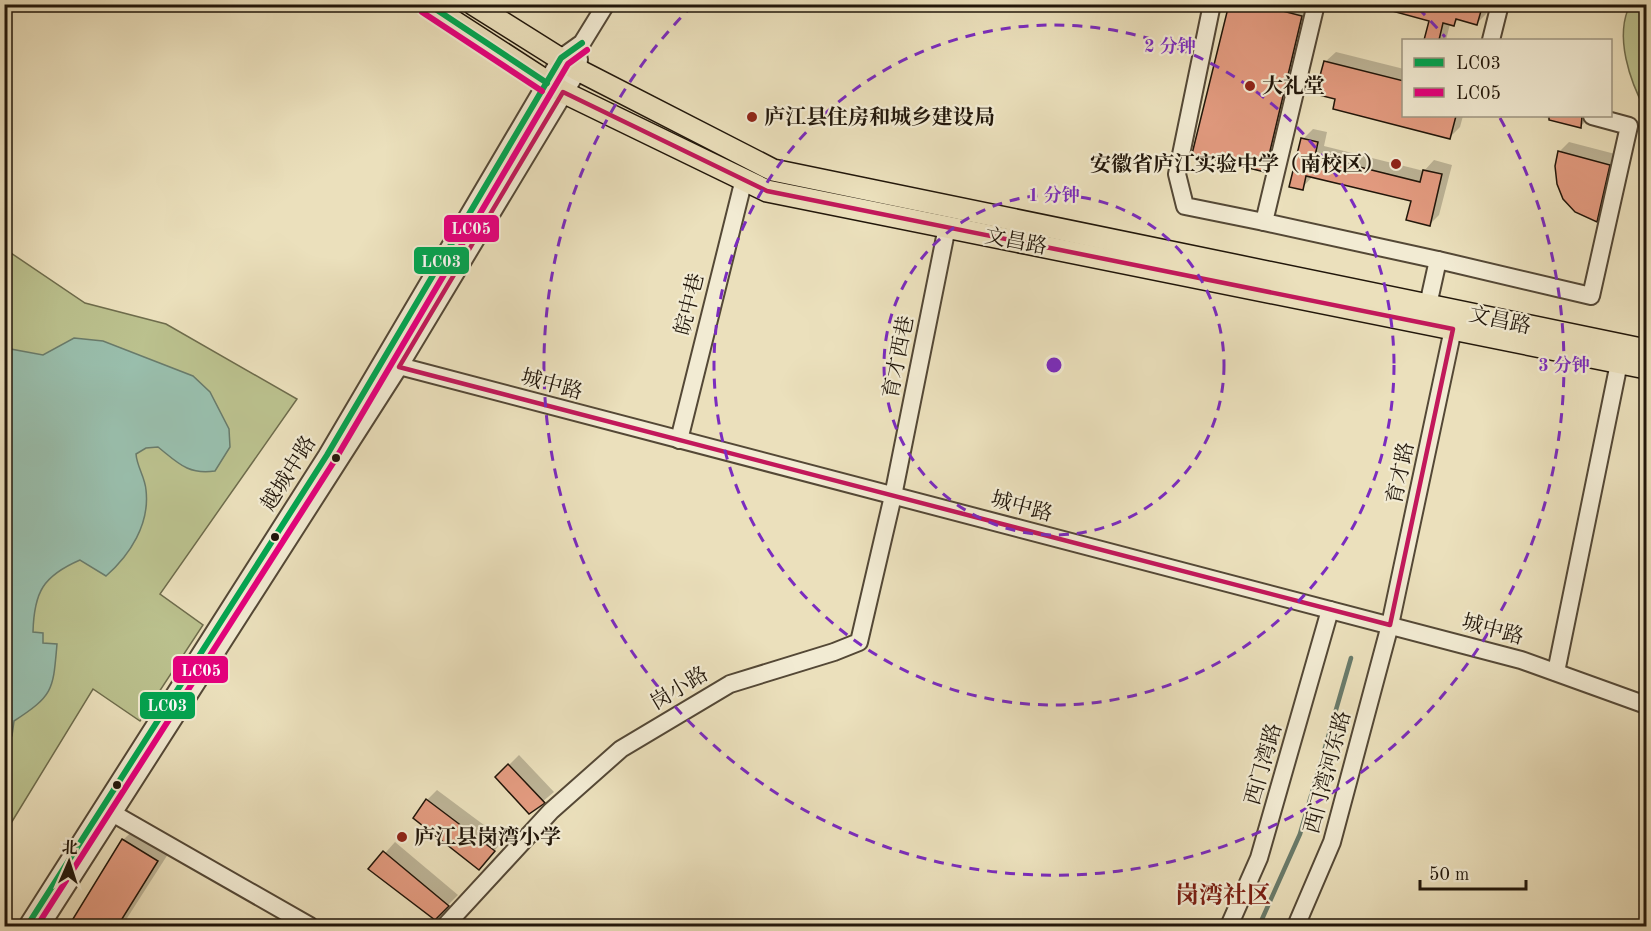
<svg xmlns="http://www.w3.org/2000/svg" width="1651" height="931" font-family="'Old Standard TT','Noto Serif SC',serif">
<rect width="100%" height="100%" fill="#ebe0bc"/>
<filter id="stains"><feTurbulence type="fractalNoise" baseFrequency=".00333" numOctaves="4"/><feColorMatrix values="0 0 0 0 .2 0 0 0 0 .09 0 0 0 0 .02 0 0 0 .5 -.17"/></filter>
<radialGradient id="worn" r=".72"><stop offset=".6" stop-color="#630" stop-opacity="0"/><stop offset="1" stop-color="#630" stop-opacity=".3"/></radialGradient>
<g fill="#bbc18e" stroke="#6e6c4c" stroke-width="1.5">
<path d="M 1630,5 L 1646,5 L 1646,111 C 1630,82 1614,36 1630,5 Z"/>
<polygon points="5,249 85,303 166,324 297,399 160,594 203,625 140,721 93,689 5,833"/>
</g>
<path fill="#99beac" stroke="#697b6b" stroke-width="1.5" d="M 74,338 L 103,341 L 193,376 L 210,392 L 229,429 L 230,447 L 215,471 C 188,475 178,463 158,447 L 146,448 L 136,454 C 137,467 145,477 146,490 C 150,524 130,555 106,576 L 80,560 C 43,576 34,592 33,632 L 43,633 L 43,643 L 57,644 C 53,690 54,695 14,721 L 12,736 L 5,743 L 5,348 L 43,355 Z"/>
<g fill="#0003">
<polygon points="1230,4 1312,6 1275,160 1265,171"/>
<polygon points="1371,4 1489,4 1487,13 1477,23 1460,18 1453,24 1450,24 1446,40 1425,40 1431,20"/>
<polygon points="1336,52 1404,69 1404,116 1463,116 1460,127 1449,138 1337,98 1325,62"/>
<polygon points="1538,116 1591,116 1581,126"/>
<polygon points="1313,129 1327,132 1324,146 1424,171 1434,160 1452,165 1439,215 1429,225 1412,200 1313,176 1302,188 1303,139"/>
<polygon points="1569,142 1619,155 1606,210 1596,220 1559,152"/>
<polygon points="519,755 554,792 530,812 497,777"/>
<polygon points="437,790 504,840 479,868 427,800"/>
<polygon points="144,820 177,840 122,926 77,926 123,840"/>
<polygon points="395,842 458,895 435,918 371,869"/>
</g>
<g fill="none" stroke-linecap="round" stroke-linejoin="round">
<polyline stroke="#697b6b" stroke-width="4.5" points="1259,926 1300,834 1351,658"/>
</g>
<g fill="#e39b80" stroke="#21160a" stroke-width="1.5">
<polygon points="1229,4 1256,4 1302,16 1265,172 1192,154"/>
<polygon points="1381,4 1483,4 1477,25 1456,19 1454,26 1443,23 1439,40 1424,40 1429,21 1381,8"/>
<polygon points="1324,61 1404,81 1404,116 1456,116 1450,139 1333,109 1335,99 1315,94"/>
<polygon points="1549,116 1582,116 1581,128 1549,120"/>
<polygon points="1301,138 1318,142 1315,156 1420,182 1423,170 1442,174 1430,226 1406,220 1411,201 1306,176 1303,190 1289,187"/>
<polygon points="1558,151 1610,165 1597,222 1575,212 1563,199 1557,184 1555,166"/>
<polygon points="508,764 545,803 529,814 495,777"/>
<polygon points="426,799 495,851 479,870 413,818"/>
<polygon points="122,839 158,861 117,927 68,927"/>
<polygon points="383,851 449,906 435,920 368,869"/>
</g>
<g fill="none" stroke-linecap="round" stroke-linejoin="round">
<g stroke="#544836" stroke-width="20">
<g id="minor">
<polyline points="1212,4 1177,174 1185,206 1264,222"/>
<polyline points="1316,4 1264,222 1438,260"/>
<polyline points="1491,40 1500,4"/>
<polyline points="1428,305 1438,260 1591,296 1629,126 1592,116"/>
<polyline points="384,362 1521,660 1646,705"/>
<polyline points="679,440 744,179"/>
<polyline points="1556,672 1619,363"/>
<polyline points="114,814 310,926"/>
<polyline points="27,926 327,455 561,58 582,43 606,4"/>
<polyline points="41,926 399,367 578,70 579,59"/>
<polyline points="445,926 551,811 621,749 730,684 834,652 859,642 893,496 947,227"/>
<polyline points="1229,926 1259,858 1330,610"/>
<polyline points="1296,926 1332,842 1390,625 1453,329"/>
</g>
</g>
<g stroke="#21160a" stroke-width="24">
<g id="major">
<polyline points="427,4 563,92 767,191 1646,368"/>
<polyline points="473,4 578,70 773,170 1646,350"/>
</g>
</g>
<use href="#minor" stroke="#f2ebd3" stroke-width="16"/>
<use href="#major" stroke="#ebe0bc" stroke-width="21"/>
<g stroke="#f2ebd3" stroke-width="10">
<g id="bus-1">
<polyline points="428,4 547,83"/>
<polyline points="27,926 327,455 561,58 582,43"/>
</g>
</g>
<g stroke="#f2ebd3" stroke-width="10">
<g id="bus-2">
<polyline points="422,12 542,91"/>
<polyline points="37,926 335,460 568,64 587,50"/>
</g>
</g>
<use href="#bus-1" stroke="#00a651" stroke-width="6"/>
<use href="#bus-2" stroke="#e5007d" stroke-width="6"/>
</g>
<path fill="none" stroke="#c2185b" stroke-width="4.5" stroke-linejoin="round" d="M 563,92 L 767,191 L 1453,329 L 1390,625 L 399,367 Z"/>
<g fill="none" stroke="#7b2cbf" stroke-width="3" stroke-dasharray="10 8">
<circle cx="1054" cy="365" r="170"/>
<circle cx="1054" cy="365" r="340"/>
<path d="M1418 8A510 510 0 0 1 1445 37M1500 118A510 510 0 1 1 690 8"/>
</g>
<g fill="#8f2418" stroke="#f2ebd3" stroke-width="2">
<circle cx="1250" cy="86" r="6"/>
<circle cx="752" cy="117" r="6"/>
<circle cx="1396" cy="164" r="6"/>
<circle cx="402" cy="837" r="6"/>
</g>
<g fill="#21160a" stroke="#f2ebd3" stroke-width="2">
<circle cx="336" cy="458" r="5"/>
<circle cx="275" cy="537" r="5"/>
<circle cx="117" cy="785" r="5"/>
</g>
<g text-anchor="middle" stroke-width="4.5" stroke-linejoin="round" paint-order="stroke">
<g font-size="21" font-weight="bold" fill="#21160a" stroke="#f2ebd3" text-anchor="start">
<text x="1262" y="93">大礼堂</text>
<text x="764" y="124">庐江县住房和城乡建设局</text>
<text x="1384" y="171" text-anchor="end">安徽省庐江实验中学（南校区）</text>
<text x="414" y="844">庐江县岗湾小学</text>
</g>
<g font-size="21" fill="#21160a" stroke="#f2ebd3">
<text transform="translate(1016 241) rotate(11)" y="7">文昌路</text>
<text transform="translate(689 304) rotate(-76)" y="7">皖中巷</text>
<text transform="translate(1500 320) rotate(12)" y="7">文昌路</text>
<text transform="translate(898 357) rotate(-79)" y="7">育才西巷</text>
<text transform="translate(552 384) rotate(15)" y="7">城中路</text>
<text transform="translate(288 473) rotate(-58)" y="7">越城中路</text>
<text transform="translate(1400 473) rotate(-78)" y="7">育才路</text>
<text transform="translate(1022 506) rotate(15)" y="7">城中路</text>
<text transform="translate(1493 629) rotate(15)" y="7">城中路</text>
<text transform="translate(679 688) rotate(-31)" y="7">岗小路</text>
<text transform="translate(1263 764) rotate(-74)" y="7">西门湾路</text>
<text transform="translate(1327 772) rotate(-75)" y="7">西门湾河东路</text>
</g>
<g font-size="24" font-weight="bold" fill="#7a1f14" stroke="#f2ebd3">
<text x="1223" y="903">岗湾社区</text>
</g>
</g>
<circle cx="1054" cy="365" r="9" fill="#7b2cbf" stroke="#f2ebd3" stroke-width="3"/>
<g font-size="18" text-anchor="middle" font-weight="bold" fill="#7b2cbf" stroke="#f2ebd3" stroke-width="4.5" stroke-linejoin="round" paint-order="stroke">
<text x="1170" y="52">2 分钟</text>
<text x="1054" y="201">1 分钟</text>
<text x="1564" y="371">3 分钟</text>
</g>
<g stroke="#f2ebd3" stroke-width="2">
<rect x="443" y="214" width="57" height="29" rx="6" fill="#e5007d"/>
<rect x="413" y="246" width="57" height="29" rx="6" fill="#00a651"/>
<rect x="172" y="655" width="57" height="29" rx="6" fill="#e5007d"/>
<rect x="139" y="691" width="57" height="29" rx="6" fill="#00a651"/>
</g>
<g font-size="16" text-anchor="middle" font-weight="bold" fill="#fff">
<text x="471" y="234">LC05</text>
<text x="441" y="267">LC03</text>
<text x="201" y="676">LC05</text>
<text x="167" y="711">LC03</text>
</g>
<rect width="1651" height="931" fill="none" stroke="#ebe0bc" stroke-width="24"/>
<rect x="6" y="6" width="1639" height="919" fill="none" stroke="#21160a" stroke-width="3"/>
<rect x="12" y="12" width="1627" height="907" fill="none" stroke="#21160a" stroke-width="1.5"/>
<rect x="1402" y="39" width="210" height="78" fill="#f2ebd3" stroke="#9e9683" stroke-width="1.5"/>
<rect x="1414" y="58" width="30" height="9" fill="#00a651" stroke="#9e9683" stroke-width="1.5"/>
<text x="1456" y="69" font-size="18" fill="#21160a">LC03</text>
<rect x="1414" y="88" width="30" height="9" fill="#e5007d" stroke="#9e9683" stroke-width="1.5"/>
<text x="1456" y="99" font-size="18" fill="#21160a">LC05</text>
<g transform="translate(69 862) rotate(3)" stroke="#f2ebd3" stroke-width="4.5" paint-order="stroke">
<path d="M0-4.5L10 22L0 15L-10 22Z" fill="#21160a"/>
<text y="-9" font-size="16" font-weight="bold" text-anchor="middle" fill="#21160a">北</text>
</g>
<path d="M1420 880v9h106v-9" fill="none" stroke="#21160a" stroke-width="3"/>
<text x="1429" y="880" font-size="18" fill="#21160a" stroke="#f2ebd3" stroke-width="4.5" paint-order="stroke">50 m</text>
<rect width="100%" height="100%" filter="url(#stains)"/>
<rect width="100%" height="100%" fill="url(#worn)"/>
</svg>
